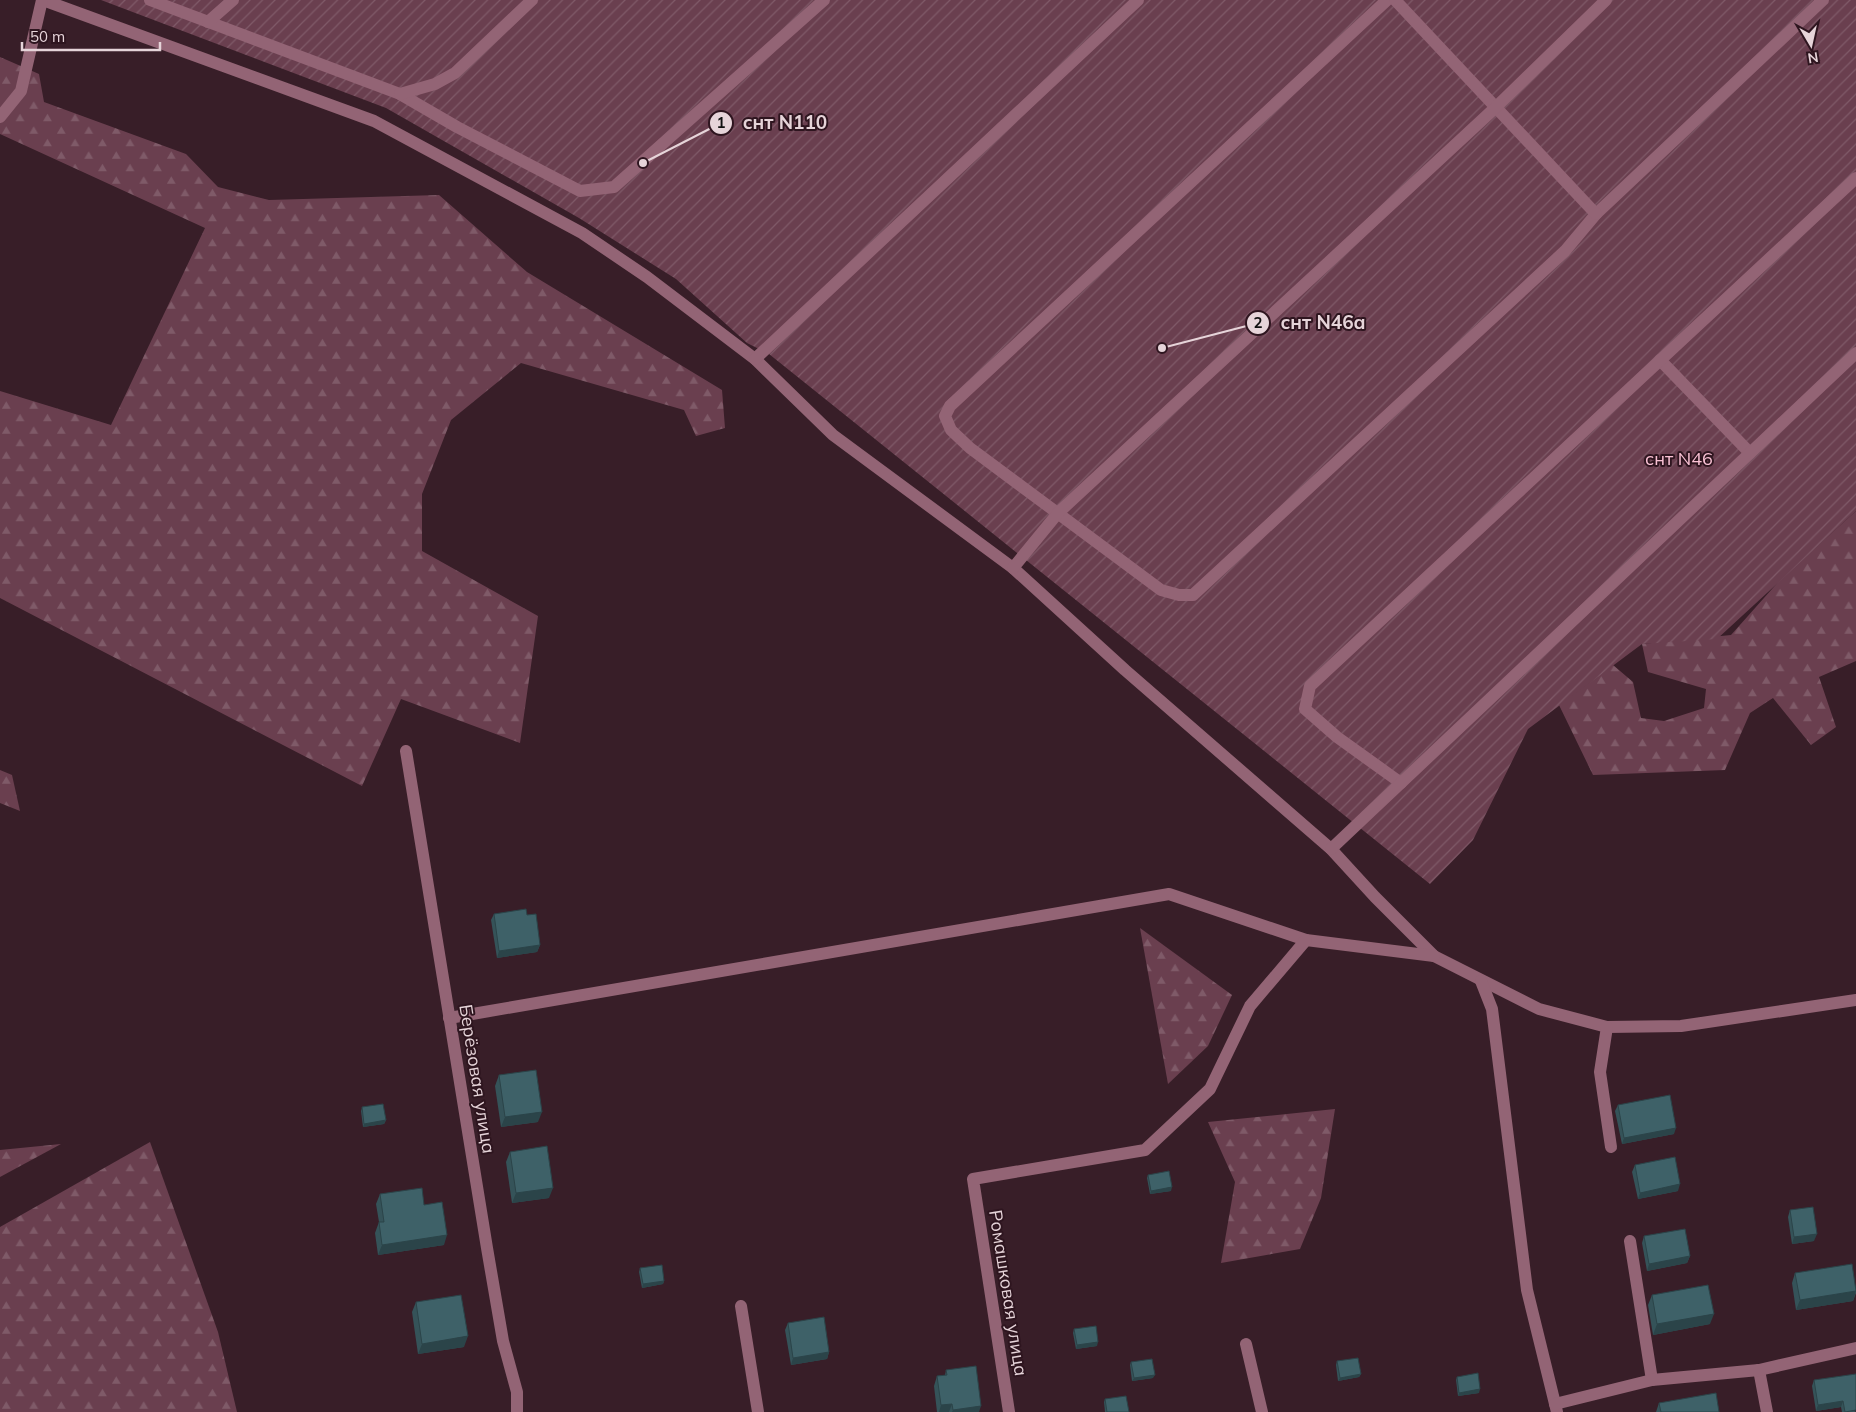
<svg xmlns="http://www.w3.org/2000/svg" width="1856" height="1412" font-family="Mulish,sans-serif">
<defs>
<pattern id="forest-firs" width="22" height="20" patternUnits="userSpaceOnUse" patternTransform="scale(1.25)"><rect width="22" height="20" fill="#6a3f4f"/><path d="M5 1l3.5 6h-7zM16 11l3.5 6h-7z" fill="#7f5a68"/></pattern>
<pattern id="garden-furrows" width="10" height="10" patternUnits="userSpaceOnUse" patternTransform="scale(1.25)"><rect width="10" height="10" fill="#6a3f4f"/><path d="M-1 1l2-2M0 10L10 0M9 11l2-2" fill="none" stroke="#7f5a68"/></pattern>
</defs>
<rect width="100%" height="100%" fill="#381e28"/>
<g fill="url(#forest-firs)">
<polygon points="0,57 39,74 44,102 186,154 218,187 269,200 439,195 527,272 722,390 725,428 696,436 684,410 521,363 451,420 422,494 422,551 538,616 520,743 401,699 362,786 0,598 0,391 111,425 205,228 0,134"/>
<polygon points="1856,511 1856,661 1819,677 1836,727 1811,745 1773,698 1750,713 1725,770 1593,775 1559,705 1613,665 1633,682 1641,718 1664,721 1704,708 1706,689 1648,672 1642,644 1731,635 1780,580"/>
<polygon points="0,770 12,775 20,811 0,803"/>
<polygon points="1140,928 1232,995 1208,1046 1168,1084"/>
<polygon points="1335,1109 1321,1198 1300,1249 1221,1263 1235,1182 1208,1122"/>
<polygon points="150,1142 218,1332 237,1412 0,1412 0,1227"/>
<polygon points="61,1144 0,1177 0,1150"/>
</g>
<polygon fill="url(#garden-furrows)" points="101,0 1856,0 1856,511 1717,639 1642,644 1528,729 1473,840 1430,884 769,354 747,343 676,279 579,218 386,108"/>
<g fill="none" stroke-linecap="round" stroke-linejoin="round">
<g stroke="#936475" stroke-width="12">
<polyline points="43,0 374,121 582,233 647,277 755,359 833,435 1013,568 1125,670 1331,849 1375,897 1434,956 1539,1009 1607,1027 1681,1026 1856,1000"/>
<polyline points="150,0 400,94 457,127 580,191 614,187 824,0"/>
<polyline points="1387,0 950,406 945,416 951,430 970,448 1161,590 1179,595 1193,595 1565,251 1596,214 1823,0"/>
<polyline points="1395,0 1596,214"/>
<polyline points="208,22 233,0"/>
<polyline points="400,94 435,84 455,73 532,0"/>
<polyline points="0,117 21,91 42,0"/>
<polyline points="755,359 1138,0"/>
<polyline points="1660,360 1750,453"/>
<polyline points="1013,568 1058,513 1495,108 1606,0"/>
<polyline points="406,751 487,1248 503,1341 517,1392 517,1412"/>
<polyline points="1401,783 1337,737 1305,709 1310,686 1856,178"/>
<polyline points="1331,849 1856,353"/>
<polyline points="1481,981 1492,1009 1527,1290 1557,1412"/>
<polyline points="449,1018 1169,894 1306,940 1434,956"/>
<polyline points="1607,1027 1600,1072 1611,1147"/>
<polyline points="1630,1241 1652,1380"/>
<polyline points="741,1306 758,1412"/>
<polyline points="1246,1344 1262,1412"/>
<polyline points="1759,1370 1767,1412"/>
<polyline points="1555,1404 1652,1380 1759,1370 1856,1348"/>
<polyline points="1009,1412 973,1179 1145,1150 1210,1089 1250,1006 1306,940"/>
</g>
</g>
<g fill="#355359">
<polygon points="494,914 527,915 540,945 537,952 497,958 491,920"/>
<polygon points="499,1075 538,1122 501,1127 495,1086"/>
<polygon points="1618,1105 1674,1134 1622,1144 1615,1111"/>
<polygon points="362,1108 386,1120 384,1124 363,1127 361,1111"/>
<polygon points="510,1152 549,1198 512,1203 506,1162"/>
<polygon points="1635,1165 1678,1191 1638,1199 1632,1172"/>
<polygon points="1148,1175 1171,1191 1150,1194 1147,1178"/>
<polygon points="380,1194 424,1205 444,1245 378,1255 375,1233 379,1222 376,1204"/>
<polygon points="1790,1210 1814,1241 1792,1244 1788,1217"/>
<polygon points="1644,1236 1690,1256 1687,1263 1647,1271 1642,1243"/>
<polygon points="640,1268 664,1281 663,1284 642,1288 639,1272"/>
<polygon points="1795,1273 1856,1287 1856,1293 1853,1301 1796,1310 1792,1283"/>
<polygon points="1652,1295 1710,1324 1653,1335 1648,1305"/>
<polygon points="416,1302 464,1347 418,1354 412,1312"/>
<polygon points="788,1323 829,1352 827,1359 791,1365 785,1330"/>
<polygon points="1074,1329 1097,1346 1076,1349 1073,1333"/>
<polygon points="1337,1361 1361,1374 1359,1377 1338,1381 1336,1365"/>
<polygon points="1131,1362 1153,1378 1132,1381 1130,1365"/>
<polygon points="946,1370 979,1412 937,1412 934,1386 937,1376 945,1375"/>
<polygon points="1457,1377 1479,1393 1458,1396 1456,1380"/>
<polygon points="1814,1380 1856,1412 1842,1412 1841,1407 1816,1411 1812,1386"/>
<polygon points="1105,1399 1129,1412 1105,1412 1104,1402"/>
<polygon points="1659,1403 1719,1412 1656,1412"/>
</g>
<g fill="#2b4449">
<polygon points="540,945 537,952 497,958 499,951"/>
<polygon points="542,1112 538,1122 501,1127 505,1117"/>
<polygon points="386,1120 384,1124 363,1127 364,1124"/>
<polygon points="1676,1128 1674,1134 1622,1144 1624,1138"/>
<polygon points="1680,1184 1678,1191 1638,1199 1640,1193"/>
<polygon points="1172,1187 1171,1191 1150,1194 1151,1191"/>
<polygon points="553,1188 549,1198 512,1203 516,1193"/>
<polygon points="1817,1234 1814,1241 1792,1244 1794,1237"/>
<polygon points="447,1235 444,1245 378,1255 382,1245"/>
<polygon points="1690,1256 1687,1263 1647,1271 1649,1264"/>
<polygon points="664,1281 663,1284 642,1288 643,1284"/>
<polygon points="1856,1291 1853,1301 1796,1310 1800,1300"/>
<polygon points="1714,1314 1710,1324 1653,1335 1657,1324"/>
<polygon points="468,1336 464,1347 418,1354 422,1344"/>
<polygon points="1098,1342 1097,1346 1076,1349 1077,1345"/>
<polygon points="829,1352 827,1359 791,1365 793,1358"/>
<polygon points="1361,1374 1359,1377 1338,1381 1340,1378"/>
<polygon points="1155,1375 1153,1378 1132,1381 1134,1378"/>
<polygon points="1480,1389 1479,1393 1458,1396 1459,1393"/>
<polygon points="1843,1401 1841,1407 1816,1411 1818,1405"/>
<polygon points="952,1404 949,1412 939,1412 941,1405"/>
<polygon points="981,1406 979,1412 952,1412 953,1410"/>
</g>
<g fill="#3e6168" stroke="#2b4449">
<polygon points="526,909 527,915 536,914 540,945 499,951 494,914"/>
<polygon points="536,1070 542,1112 505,1117 499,1075"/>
<polygon points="1670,1095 1676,1128 1624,1138 1618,1105"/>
<polygon points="383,1104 386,1120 364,1124 362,1107"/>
<polygon points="547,1146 553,1188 516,1193 510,1152"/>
<polygon points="1675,1157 1680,1184 1640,1193 1635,1165"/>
<polygon points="1169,1171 1172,1187 1151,1191 1148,1175"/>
<polygon points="422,1188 424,1205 442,1202 447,1235 382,1245 379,1222 384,1222 380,1194"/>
<polygon points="1813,1207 1817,1234 1794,1237 1790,1210"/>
<polygon points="1685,1229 1690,1256 1649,1264 1644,1236"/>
<polygon points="1852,1264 1856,1291 1800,1300 1795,1273"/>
<polygon points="662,1265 664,1281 643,1284 640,1268"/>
<polygon points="1708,1285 1714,1314 1657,1324 1652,1295"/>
<polygon points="461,1295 468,1336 422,1344 416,1302"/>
<polygon points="824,1317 829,1352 793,1358 788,1323"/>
<polygon points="1096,1326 1098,1342 1077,1345 1074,1329"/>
<polygon points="1358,1358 1361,1374 1340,1378 1337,1361"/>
<polygon points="1152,1359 1155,1375 1134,1378 1131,1362"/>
<polygon points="976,1366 981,1406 953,1410 952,1404 941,1405 937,1376 947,1375 946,1370"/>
<polygon points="1478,1373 1480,1389 1459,1393 1457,1377"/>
<polygon points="1856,1374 1856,1410 1845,1412 1843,1401 1818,1405 1814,1380"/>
<polygon points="1716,1393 1719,1412 1661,1412 1659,1403"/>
<polygon points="1126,1396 1129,1412 1107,1412 1105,1399"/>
</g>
<g text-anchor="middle" stroke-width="4" stroke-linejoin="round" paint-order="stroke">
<g font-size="18" fill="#fac2d5" stroke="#2e151f">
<text x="1679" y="465">снт N46</text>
</g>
<g font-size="18" fill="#e6d4d9" stroke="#2e151f">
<text transform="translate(477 1079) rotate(81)" y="6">Берёзовая улица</text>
<text transform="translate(1008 1293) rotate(81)" y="6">Ромашковая улица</text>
</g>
</g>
<path fill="none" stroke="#e6d4d9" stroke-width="2" d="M643 163L721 123M1162 348L1258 323"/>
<g fill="#e6d4d9" stroke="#2e151f" stroke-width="2">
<circle cx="643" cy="163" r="5"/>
<circle cx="1162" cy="348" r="5"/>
<circle cx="721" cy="123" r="12"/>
<circle cx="1258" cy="323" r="12"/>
</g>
<g font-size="15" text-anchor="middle" font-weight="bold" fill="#111">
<text x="721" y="128">1</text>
<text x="1258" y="328">2</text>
</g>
<g font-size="19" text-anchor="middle" font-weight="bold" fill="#e6d4d9" stroke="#2e151f" stroke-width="4" stroke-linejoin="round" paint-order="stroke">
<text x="785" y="129">снт N110</text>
<text x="1323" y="329">снт N46а</text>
</g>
<g transform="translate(1811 45) rotate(171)" stroke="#2e151f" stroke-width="4" paint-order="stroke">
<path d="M0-4L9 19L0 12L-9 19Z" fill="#e6d4d9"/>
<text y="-8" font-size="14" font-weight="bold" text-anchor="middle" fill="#e6d4d9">N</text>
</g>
<path d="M22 42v8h138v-8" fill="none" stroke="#e6d4d9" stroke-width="2.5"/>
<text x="30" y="42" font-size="15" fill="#e6d4d9" stroke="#2e151f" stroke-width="4" paint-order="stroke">50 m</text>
</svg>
